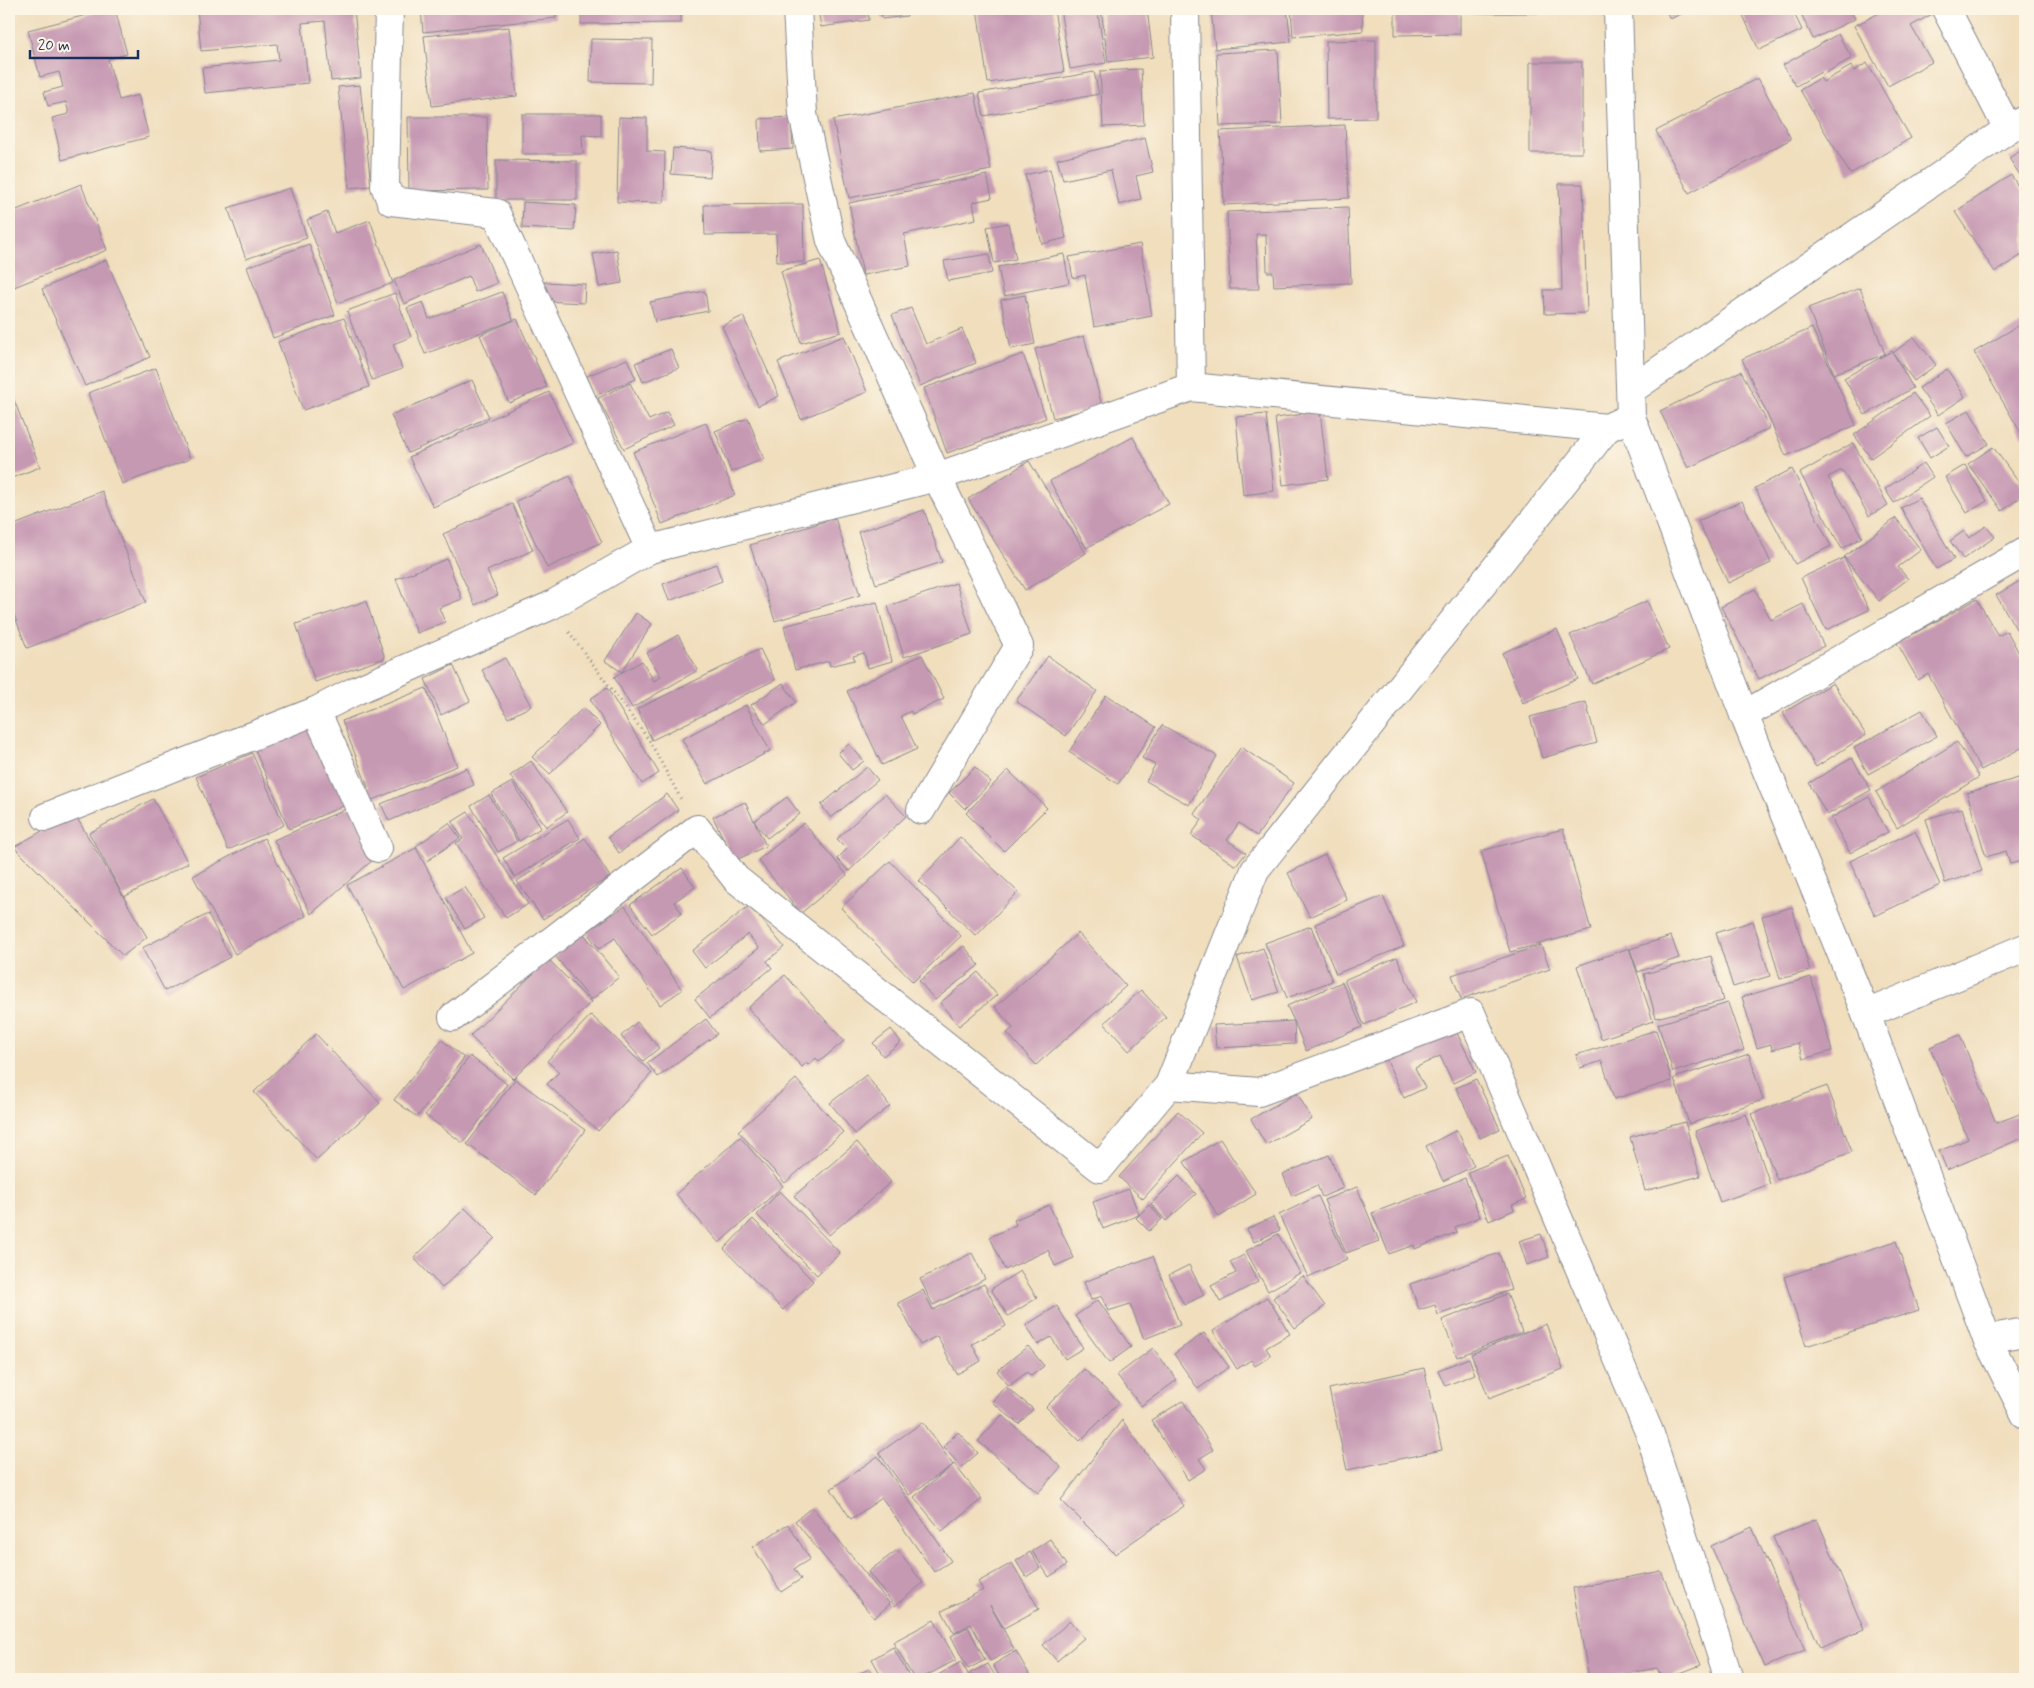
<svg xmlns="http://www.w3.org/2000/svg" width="2034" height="1688" font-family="Mynerve,sans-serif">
<rect width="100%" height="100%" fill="#fcf5e5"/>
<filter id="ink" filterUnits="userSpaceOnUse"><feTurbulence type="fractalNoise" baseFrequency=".02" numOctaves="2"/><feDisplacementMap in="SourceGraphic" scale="10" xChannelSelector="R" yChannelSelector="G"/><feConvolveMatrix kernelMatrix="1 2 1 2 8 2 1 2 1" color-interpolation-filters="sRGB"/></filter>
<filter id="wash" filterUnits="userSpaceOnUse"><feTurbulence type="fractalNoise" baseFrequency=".0096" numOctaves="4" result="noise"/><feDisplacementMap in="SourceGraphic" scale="20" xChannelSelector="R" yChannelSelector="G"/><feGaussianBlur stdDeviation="1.12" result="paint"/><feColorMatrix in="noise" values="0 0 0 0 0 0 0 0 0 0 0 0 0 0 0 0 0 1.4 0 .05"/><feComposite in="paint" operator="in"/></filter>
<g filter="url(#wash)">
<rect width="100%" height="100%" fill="#f0debd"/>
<g id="blocks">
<g fill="#c699b3">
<polygon points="110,9 115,9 127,54 108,59 119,100 138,95 149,137 62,160 52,118 69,114 66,102 48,106 44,92 63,87 59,72 40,77 28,30"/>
<polygon points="197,9 354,9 361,78 331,81 325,21 302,23 308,83 205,93 202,68 279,60 277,44 201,51"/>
<polygon points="421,9 555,9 556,18 423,32"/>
<polygon points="581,9 681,9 681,23 581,24"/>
<polygon points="818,9 868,9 869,20 821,27"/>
<polygon points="881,9 906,9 907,16 882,19"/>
<polygon points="977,9 1054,9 1064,72 988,83"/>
<polygon points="1060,9 1097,9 1106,63 1070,69"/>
<polygon points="1101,9 1147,9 1153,57 1108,62"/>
<polygon points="1211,9 1287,9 1291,42 1215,49"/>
<polygon points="1291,9 1362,9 1363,31 1293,37"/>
<polygon points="1395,9 1460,9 1460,34 1395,35"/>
<rect x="1475" y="9" width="78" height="4"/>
<polygon points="1665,9 1692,9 1670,19"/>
<polygon points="1740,9 1792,9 1802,30 1759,50"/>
<polygon points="1799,9 1850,9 1855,19 1813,39"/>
<polygon points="1887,9 1930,9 1932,14 1911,26 1932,62 1888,86 1854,26"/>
<polygon points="509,27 517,96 432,106 424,36"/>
<polygon points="1838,34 1852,58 1822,75 1821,72 1796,86 1783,65"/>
<polygon points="591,39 652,40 651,83 590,82"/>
<polygon points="1376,40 1376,118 1327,119 1326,41"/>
<polygon points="1278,50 1282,124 1220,126 1216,53"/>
<rect x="1530" y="62" width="52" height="91"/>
<polygon points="1867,63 1911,138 1850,174 1800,90 1820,78 1823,82 1851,66 1854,71"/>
<polygon points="1141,69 1144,125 1103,127 1100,71"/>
<polygon points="1094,72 1099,94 984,116 979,93"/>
<polygon points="1758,78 1791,139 1689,193 1656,131"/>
<polygon points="360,85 371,186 349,188 338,87"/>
<polygon points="975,93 991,170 849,198 833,120"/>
<polygon points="522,114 601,114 601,136 582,135 583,154 522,154"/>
<polygon points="408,117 487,117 488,190 409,191"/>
<polygon points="619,117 647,118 647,151 665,152 664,203 617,202"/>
<polygon points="791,117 793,149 760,151 759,119"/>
<polygon points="1345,125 1349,198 1224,205 1220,131"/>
<polygon points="1145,138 1153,172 1136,176 1141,199 1119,205 1111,170 1063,180 1057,159"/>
<polygon points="673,148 712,151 710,177 671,174"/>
<polygon points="2025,148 2025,183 2009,158"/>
<polygon points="496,160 577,161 577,200 496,200"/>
<polygon points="1050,169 1066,238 1042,244 1025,175"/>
<polygon points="987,175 992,198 973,202 976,219 904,234 910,266 863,275 849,203"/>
<polygon points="2011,175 2025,197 2025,253 1995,272 1955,212"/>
<polygon points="81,184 107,250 9,289 9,213"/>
<polygon points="1559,184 1583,184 1587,313 1545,314 1544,290 1562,290"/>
<polygon points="290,188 307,238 246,259 228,208"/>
<polygon points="523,202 576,205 574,231 522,228"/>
<polygon points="803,204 804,262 777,262 776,234 705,235 704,205"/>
<polygon points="1348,207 1351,283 1274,286 1273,272 1267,272 1266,234 1256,234 1259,289 1230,289 1227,212"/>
<polygon points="327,212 335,233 370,220 393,283 338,303 307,220"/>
<polygon points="1008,223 1016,259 994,263 987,227"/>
<polygon points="309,244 335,315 273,338 247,267"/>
<polygon points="481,244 497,283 475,292 469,276 404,304 394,280"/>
<polygon points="1140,244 1152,316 1094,327 1085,275 1073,278 1069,257"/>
<polygon points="617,250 622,283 599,287 593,254"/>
<polygon points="989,254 992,273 948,281 944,261"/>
<polygon points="1064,254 1069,283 1004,296 998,267"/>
<polygon points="106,260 150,357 85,386 42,289"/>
<polygon points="820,260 841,332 801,343 781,271"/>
<polygon points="544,282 585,284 584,303 543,301"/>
<polygon points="1860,288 1885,354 1834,374 1808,308"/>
<polygon points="705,291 708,311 655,322 650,302"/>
<polygon points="502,292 513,320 425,354 407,308 423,302 429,319"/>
<polygon points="395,293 411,337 393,344 402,369 372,380 347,311"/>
<polygon points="1025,295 1035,344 1011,349 1001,300"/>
<polygon points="911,308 926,344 962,329 976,363 920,386 892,315"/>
<polygon points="743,316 779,396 758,406 722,326"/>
<polygon points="344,318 369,387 303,410 278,342"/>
<polygon points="517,319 547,387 509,403 480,335"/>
<polygon points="2025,322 2025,440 1974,352"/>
<polygon points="1812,328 1856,425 1786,456 1742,359"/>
<polygon points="844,336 867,392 801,419 778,362"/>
<polygon points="1084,336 1102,406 1053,418 1035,349"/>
<polygon points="1914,337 1936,365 1914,381 1893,353"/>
<polygon points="671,349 679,368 643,382 635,363"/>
<polygon points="1892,351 1913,388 1865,415 1844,378"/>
<polygon points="1023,354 1046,418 947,453 924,388"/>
<polygon points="627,359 636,379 595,396 587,376"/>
<polygon points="156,368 190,459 122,484 88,393"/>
<polygon points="1947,369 1965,397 1938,415 1919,388"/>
<polygon points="1741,371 1770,428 1688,468 1660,411"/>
<polygon points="472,380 489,417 408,453 391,415"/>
<polygon points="630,383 649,420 667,412 674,425 624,449 598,398"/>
<polygon points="9,387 40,467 9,479"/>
<polygon points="549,392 573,443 433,507 409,457"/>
<polygon points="1913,393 1930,416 1871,458 1854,435"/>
<polygon points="1969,410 1989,444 1966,457 1946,423"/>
<polygon points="1320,412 1328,479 1283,485 1275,418"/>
<polygon points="1266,414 1274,491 1243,495 1236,417"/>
<polygon points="748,418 764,459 731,472 715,431"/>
<polygon points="706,423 735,495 662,524 633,452"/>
<polygon points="1937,427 1949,446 1930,458 1918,438"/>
<polygon points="1133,437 1169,504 1086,548 1050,481"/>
<polygon points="1853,443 1888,505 1869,516 1842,470 1828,477 1862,537 1842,549 1800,473"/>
<polygon points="1993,447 2025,491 2025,494 2002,511 1968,464"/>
<polygon points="1029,461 1086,553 1025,590 968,499"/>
<polygon points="1924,463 1933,477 1894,503 1885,489"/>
<polygon points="1965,465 1987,501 1967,513 1945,477"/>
<polygon points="1792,469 1831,546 1795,564 1755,488"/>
<polygon points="570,476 602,542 547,568 516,501"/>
<polygon points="102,491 146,602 27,648 9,602 9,527"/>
<polygon points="1919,498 1954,559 1936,569 1901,508"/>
<polygon points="1742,501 1771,563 1728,583 1698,521"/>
<polygon points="512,504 533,550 487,571 498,595 475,605 443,534"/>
<polygon points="924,510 942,562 876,584 858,532"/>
<polygon points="835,518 860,595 775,621 750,545"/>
<polygon points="1896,518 1921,550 1898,567 1908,579 1879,601 1844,557"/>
<polygon points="1986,526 1995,537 1963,559 1950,541 1964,531 1969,538"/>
<polygon points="1844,558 1869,610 1826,630 1801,578"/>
<polygon points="447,559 462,599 439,608 445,622 417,633 396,579"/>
<polygon points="716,564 722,581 669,601 663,584"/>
<polygon points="2025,578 2025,644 1996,595"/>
<polygon points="956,583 972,634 904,657 888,606"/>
<polygon points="1755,589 1771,620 1803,604 1824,646 1759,679 1721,607"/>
<polygon points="1977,599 1998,636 2007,631 2025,664 2025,746 1981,770 1928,674 1918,680 1897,643"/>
<polygon points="366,601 385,658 315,682 296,624"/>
<polygon points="1647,601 1669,649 1592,684 1570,635"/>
<polygon points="877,602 892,661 868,668 864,653 853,656 855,660 830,666 829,661 795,670 784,626"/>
<polygon points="636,613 652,624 622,672 605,661"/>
<polygon points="1557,629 1578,679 1523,703 1502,653"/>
<polygon points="678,635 698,670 632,708 614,677 642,661 654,681 661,677 647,653"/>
<polygon points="760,649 775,680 652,740 637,709"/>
<polygon points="922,655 944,699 912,714 911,711 901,716 917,749 882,765 847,691"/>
<polygon points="1048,656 1097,691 1066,736 1016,701"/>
<polygon points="505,658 531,706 508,718 482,670"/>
<polygon points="453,665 470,701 441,715 425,679"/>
<polygon points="783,683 796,702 765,724 751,705"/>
<polygon points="1833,683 1866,735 1816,767 1783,713"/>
<polygon points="426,688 457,766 367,802 362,790 368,787 342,721"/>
<polygon points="607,688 659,773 642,784 590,699"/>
<polygon points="1106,695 1156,727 1118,784 1069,752"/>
<polygon points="1586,702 1597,743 1542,758 1530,717"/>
<polygon points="746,705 770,751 707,784 682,739"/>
<polygon points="583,708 600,725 550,774 532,757"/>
<polygon points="1922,710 1937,736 1868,774 1854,748"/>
<polygon points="313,725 348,804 289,829 255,750"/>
<polygon points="1162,725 1217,756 1189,805 1146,781 1155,765 1142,758"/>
<polygon points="1957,742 1979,777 1897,828 1876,792"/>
<polygon points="849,744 864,761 852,770 838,753"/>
<polygon points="1241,747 1294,783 1257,836 1239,823 1227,840 1246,853 1236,866 1191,835 1202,820 1194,814"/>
<polygon points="252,753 284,825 228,850 196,777"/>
<polygon points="1852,758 1871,790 1827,815 1809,783"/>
<polygon points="531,761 567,812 546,827 510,776"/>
<polygon points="867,767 878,780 831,818 821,805"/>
<polygon points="975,767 991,782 965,809 949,793"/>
<polygon points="467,768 474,785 389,821 381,804"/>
<polygon points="1008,770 1047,808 1004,851 966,813"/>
<polygon points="2025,776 2025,860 2010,864 2006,851 1986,857 1967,793"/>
<polygon points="512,782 541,828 519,841 491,794"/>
<polygon points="667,794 678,810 619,853 608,837"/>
<polygon points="885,794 906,816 849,871 837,859 847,849 837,839"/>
<polygon points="489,795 517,841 498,852 471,806"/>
<polygon points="787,797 800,814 767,838 754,821"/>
<polygon points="1869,797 1888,832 1850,853 1831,818"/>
<polygon points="153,799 188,863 124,897 89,833"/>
<polygon points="745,802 766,846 734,861 713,817"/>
<polygon points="351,807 374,859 311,914 274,840"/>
<polygon points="1962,808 1982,871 1945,883 1926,819"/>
<polygon points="468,812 528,904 506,918 456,843 463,839 452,822"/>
<polygon points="74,813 147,937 123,956 14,847"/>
<polygon points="568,819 580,838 515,877 503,858"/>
<polygon points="449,823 460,838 427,861 416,846"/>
<polygon points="804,823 847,875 801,913 758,860"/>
<polygon points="1563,829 1591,930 1510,952 1481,851"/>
<polygon points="1915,831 1940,885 1875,916 1850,861"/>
<polygon points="960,837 1018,892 976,936 919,881"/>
<polygon points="264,838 306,916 235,954 193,876"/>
<polygon points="585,838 610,877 543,919 517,881"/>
<polygon points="416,848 472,953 404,990 347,885"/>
<polygon points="1325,855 1347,900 1310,917 1288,873"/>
<polygon points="890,861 961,936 913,982 841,908"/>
<polygon points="682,868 695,887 674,902 682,913 652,934 630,905"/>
<polygon points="465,887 484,918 465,929 446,898"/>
<polygon points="1383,896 1404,946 1336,974 1315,924"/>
<polygon points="750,905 784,947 767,961 772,968 710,1018 695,999 759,948 748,934 705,968 692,951"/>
<polygon points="625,906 682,990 660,1005 615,938 599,949 587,932"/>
<polygon points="1792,907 1810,971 1780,979 1762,916"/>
<polygon points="208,914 230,957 165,991 142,948"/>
<polygon points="1753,921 1770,976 1733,987 1716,933"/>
<polygon points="1311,926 1332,981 1287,998 1265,943"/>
<polygon points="583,933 619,977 591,1000 555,956"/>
<polygon points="1078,933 1126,986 1036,1065 1007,1033 1013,1028 995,1007"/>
<polygon points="1671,936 1679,958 1638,972 1630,949"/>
<polygon points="1541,945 1550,969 1461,999 1452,975"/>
<polygon points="964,946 979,965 935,1000 919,981"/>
<polygon points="1263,948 1279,992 1252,1000 1237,957"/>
<polygon points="1629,948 1653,1021 1601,1039 1577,966"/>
<polygon points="1711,956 1723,1001 1656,1018 1644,974"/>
<polygon points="1397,957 1416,1002 1364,1025 1344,980"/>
<polygon points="548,959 591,1002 513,1079 470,1036"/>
<polygon points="978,972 997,995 959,1026 940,1003"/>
<polygon points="785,975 844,1041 819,1062 816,1058 808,1065 806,1063 802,1067 748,1008"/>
<polygon points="1811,977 1832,1051 1803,1059 1798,1043 1772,1050 1771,1044 1757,1048 1742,997"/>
<polygon points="1342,982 1362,1027 1306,1051 1294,1021 1295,1044 1216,1048 1214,1025 1294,1021 1287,1006"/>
<polygon points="1141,990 1166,1017 1129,1051 1104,1023"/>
<polygon points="1728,1003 1744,1050 1673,1072 1658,1024"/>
<polygon points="591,1015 652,1073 598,1131 547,1084 559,1072 547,1061"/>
<polygon points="706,1019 717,1034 658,1077 647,1063"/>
<polygon points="637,1022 659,1048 643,1061 621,1036"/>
<polygon points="1454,1027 1476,1072 1453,1083 1440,1056 1415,1068 1425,1088 1404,1098 1386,1059"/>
<polygon points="891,1029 901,1042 883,1056 873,1043"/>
<polygon points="1656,1030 1672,1081 1614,1099 1602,1061 1580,1068 1576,1055"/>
<polygon points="316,1034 380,1103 317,1160 254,1092"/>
<polygon points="1960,1035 1996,1123 2025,1112 2025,1137 1947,1170 1939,1151 1968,1139 1930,1047"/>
<polygon points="442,1040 464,1058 417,1117 394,1100"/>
<polygon points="1749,1054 1763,1100 1689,1124 1674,1078"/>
<polygon points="470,1056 507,1084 463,1143 425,1115"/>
<polygon points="866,1075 890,1106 855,1134 830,1103"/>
<polygon points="515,1079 585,1130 536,1195 467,1144"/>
<polygon points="796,1079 843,1132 785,1183 738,1131"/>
<polygon points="1476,1079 1500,1129 1480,1138 1456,1088"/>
<polygon points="1827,1086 1852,1152 1777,1180 1751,1114"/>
<polygon points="1297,1093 1312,1119 1266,1145 1251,1119"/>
<polygon points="1178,1111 1202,1133 1143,1199 1119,1177"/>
<polygon points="1746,1114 1770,1184 1720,1202 1695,1131"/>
<polygon points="1685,1122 1700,1176 1645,1191 1630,1137"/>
<polygon points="1457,1130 1474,1166 1443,1181 1426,1146"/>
<polygon points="740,1137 783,1186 719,1243 676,1194"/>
<polygon points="1220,1139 1256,1194 1219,1217 1184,1162"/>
<polygon points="857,1142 891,1182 829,1235 794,1196"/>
<polygon points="1329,1155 1343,1188 1322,1197 1317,1185 1292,1196 1283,1174"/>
<polygon points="1508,1156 1526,1199 1512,1205 1514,1210 1489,1221 1468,1172"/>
<polygon points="1179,1176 1196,1194 1166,1221 1151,1204"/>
<polygon points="1465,1178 1480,1217 1455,1227 1457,1232 1415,1249 1414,1245 1389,1254 1372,1213"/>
<polygon points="1357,1187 1379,1241 1346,1253 1324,1200"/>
<polygon points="1129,1189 1139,1215 1149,1205 1162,1219 1149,1231 1136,1218 1139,1215 1103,1229 1093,1202"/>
<polygon points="780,1191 840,1253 817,1275 757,1215"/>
<polygon points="1318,1196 1347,1259 1308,1277 1279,1215"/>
<polygon points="1049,1205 1074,1258 1055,1266 1048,1250 1005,1270 990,1237 1016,1225 1014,1220"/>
<polygon points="465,1208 495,1238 442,1288 414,1258"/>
<polygon points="1273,1217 1280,1230 1254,1242 1247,1229"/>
<polygon points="753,1219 813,1281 783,1310 724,1249"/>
<polygon points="1278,1234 1300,1273 1268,1291 1246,1251"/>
<polygon points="1541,1234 1549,1257 1527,1265 1519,1241"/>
<polygon points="1896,1241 1919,1310 1806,1346 1784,1277"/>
<polygon points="972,1253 985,1279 933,1305 920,1279"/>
<polygon points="1499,1253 1511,1290 1438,1315 1435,1305 1419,1310 1410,1284"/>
<polygon points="1244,1255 1258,1282 1220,1302 1211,1286 1236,1273 1230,1262"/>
<polygon points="1153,1256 1180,1325 1144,1339 1130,1304 1108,1311 1102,1296 1091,1300 1084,1282"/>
<polygon points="1189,1265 1204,1295 1184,1305 1169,1275"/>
<polygon points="1020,1271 1037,1298 1008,1316 991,1289"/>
<polygon points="1303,1276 1325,1306 1295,1328 1273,1298"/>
<polygon points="984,1284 1006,1326 972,1344 981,1361 957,1374 937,1336 920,1345 898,1303 923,1290 933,1310"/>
<polygon points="1507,1294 1522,1332 1457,1357 1442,1320"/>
<polygon points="1267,1297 1290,1334 1266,1348 1271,1356 1255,1366 1251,1360 1237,1369 1213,1331"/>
<polygon points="1098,1300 1131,1347 1109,1363 1075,1316"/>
<polygon points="1057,1306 1083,1348 1065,1359 1051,1337 1038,1345 1026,1325"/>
<polygon points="1546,1324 1563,1369 1489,1398 1471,1354"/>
<polygon points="1204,1333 1229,1367 1198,1389 1174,1354"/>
<polygon points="1028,1346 1044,1366 1031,1376 1027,1372 1009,1386 997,1371"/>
<polygon points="1153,1348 1177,1380 1141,1406 1117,1375"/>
<polygon points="1469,1358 1475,1374 1445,1386 1438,1370"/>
<polygon points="1424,1368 1442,1450 1347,1470 1329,1389"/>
<polygon points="1084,1369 1119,1402 1080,1441 1046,1407"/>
<polygon points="1005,1386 1033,1409 1019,1424 992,1402"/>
<polygon points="1183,1401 1213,1450 1199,1459 1206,1469 1188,1480 1151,1420"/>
<polygon points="1002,1415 1061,1467 1038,1493 978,1441"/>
<polygon points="1122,1420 1184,1506 1115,1554 1061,1500"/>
<polygon points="923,1422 953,1465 909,1495 879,1453"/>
<polygon points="958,1432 978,1453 962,1467 943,1447"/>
<polygon points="878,1456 951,1561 934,1572 882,1498 851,1519 831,1489"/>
<polygon points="954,1464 982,1499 942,1531 914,1497"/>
<polygon points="812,1507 890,1604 874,1618 795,1521"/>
<polygon points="1817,1519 1864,1630 1820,1648 1773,1537"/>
<polygon points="788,1524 810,1559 794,1569 801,1579 781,1592 753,1547"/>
<polygon points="1752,1527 1805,1650 1765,1667 1711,1546"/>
<polygon points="1050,1539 1067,1565 1049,1577 1032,1551"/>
<polygon points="897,1550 923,1583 895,1606 868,1572"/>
<polygon points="1030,1552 1040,1568 1026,1577 1016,1561"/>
<polygon points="1012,1563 1039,1609 1004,1628 990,1605 1014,1649 990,1661 971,1624 954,1633 942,1611 983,1590 978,1582"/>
<polygon points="1661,1571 1701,1665 1665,1679 1662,1679 1657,1668 1599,1679 1589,1679 1573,1588"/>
<polygon points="934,1620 956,1660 920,1679 914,1679 893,1642"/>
<polygon points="1070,1621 1084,1638 1057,1661 1043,1645"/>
<polygon points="968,1627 985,1660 968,1669 951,1636"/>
<polygon points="893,1647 911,1679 883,1679 872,1659"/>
<polygon points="1016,1651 1029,1674 1019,1679 1001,1679 993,1665"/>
<polygon points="961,1662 971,1679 931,1679"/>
<polygon points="988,1664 997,1679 974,1679 970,1673"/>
<polygon points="869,1669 874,1679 847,1679"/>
</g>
</g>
</g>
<g filter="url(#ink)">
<use href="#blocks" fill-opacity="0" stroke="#86868e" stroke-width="1"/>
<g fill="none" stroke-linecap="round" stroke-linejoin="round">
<g stroke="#86868e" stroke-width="30">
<g id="street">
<polyline points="389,9 385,186 391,201 496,213 650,549"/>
<polyline points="797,9 803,114 831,241 937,477 1019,646 921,810"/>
<polyline points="1185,9 1191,387"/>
<polyline points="1618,9 1631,417 1744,715 1866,1014 1987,1339 2025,1414"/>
<polyline points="1946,9 2008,129"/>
<polyline points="1631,390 2008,129 2025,120"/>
<polyline points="316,711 378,848"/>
<polyline points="1744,715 2025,552"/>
<polyline points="46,817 316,711 355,691 550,606 650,549 937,477 1191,387 1607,428 1631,417"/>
<polyline points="1866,1014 2025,948"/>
<polyline points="453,1017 697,829 736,879 1100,1168 1169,1085 1255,870 1607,428"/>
<polyline points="1169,1085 1259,1092 1471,1013 1650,1434 1729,1679"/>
<polyline points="1987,1339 2025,1332"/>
</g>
</g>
<polyline stroke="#86868e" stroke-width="3" stroke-dasharray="1 4" stroke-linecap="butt" points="569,632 649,740 682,801"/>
<use href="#street" stroke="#fff" stroke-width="28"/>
</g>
</g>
<rect width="2034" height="1688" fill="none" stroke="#fcf5e5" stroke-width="30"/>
<path d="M30 50v8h108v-8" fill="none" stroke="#1b2f5e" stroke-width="2.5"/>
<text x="38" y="50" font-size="15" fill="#1b2f5e" stroke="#fcf5e5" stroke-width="4" paint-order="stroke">20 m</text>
</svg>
